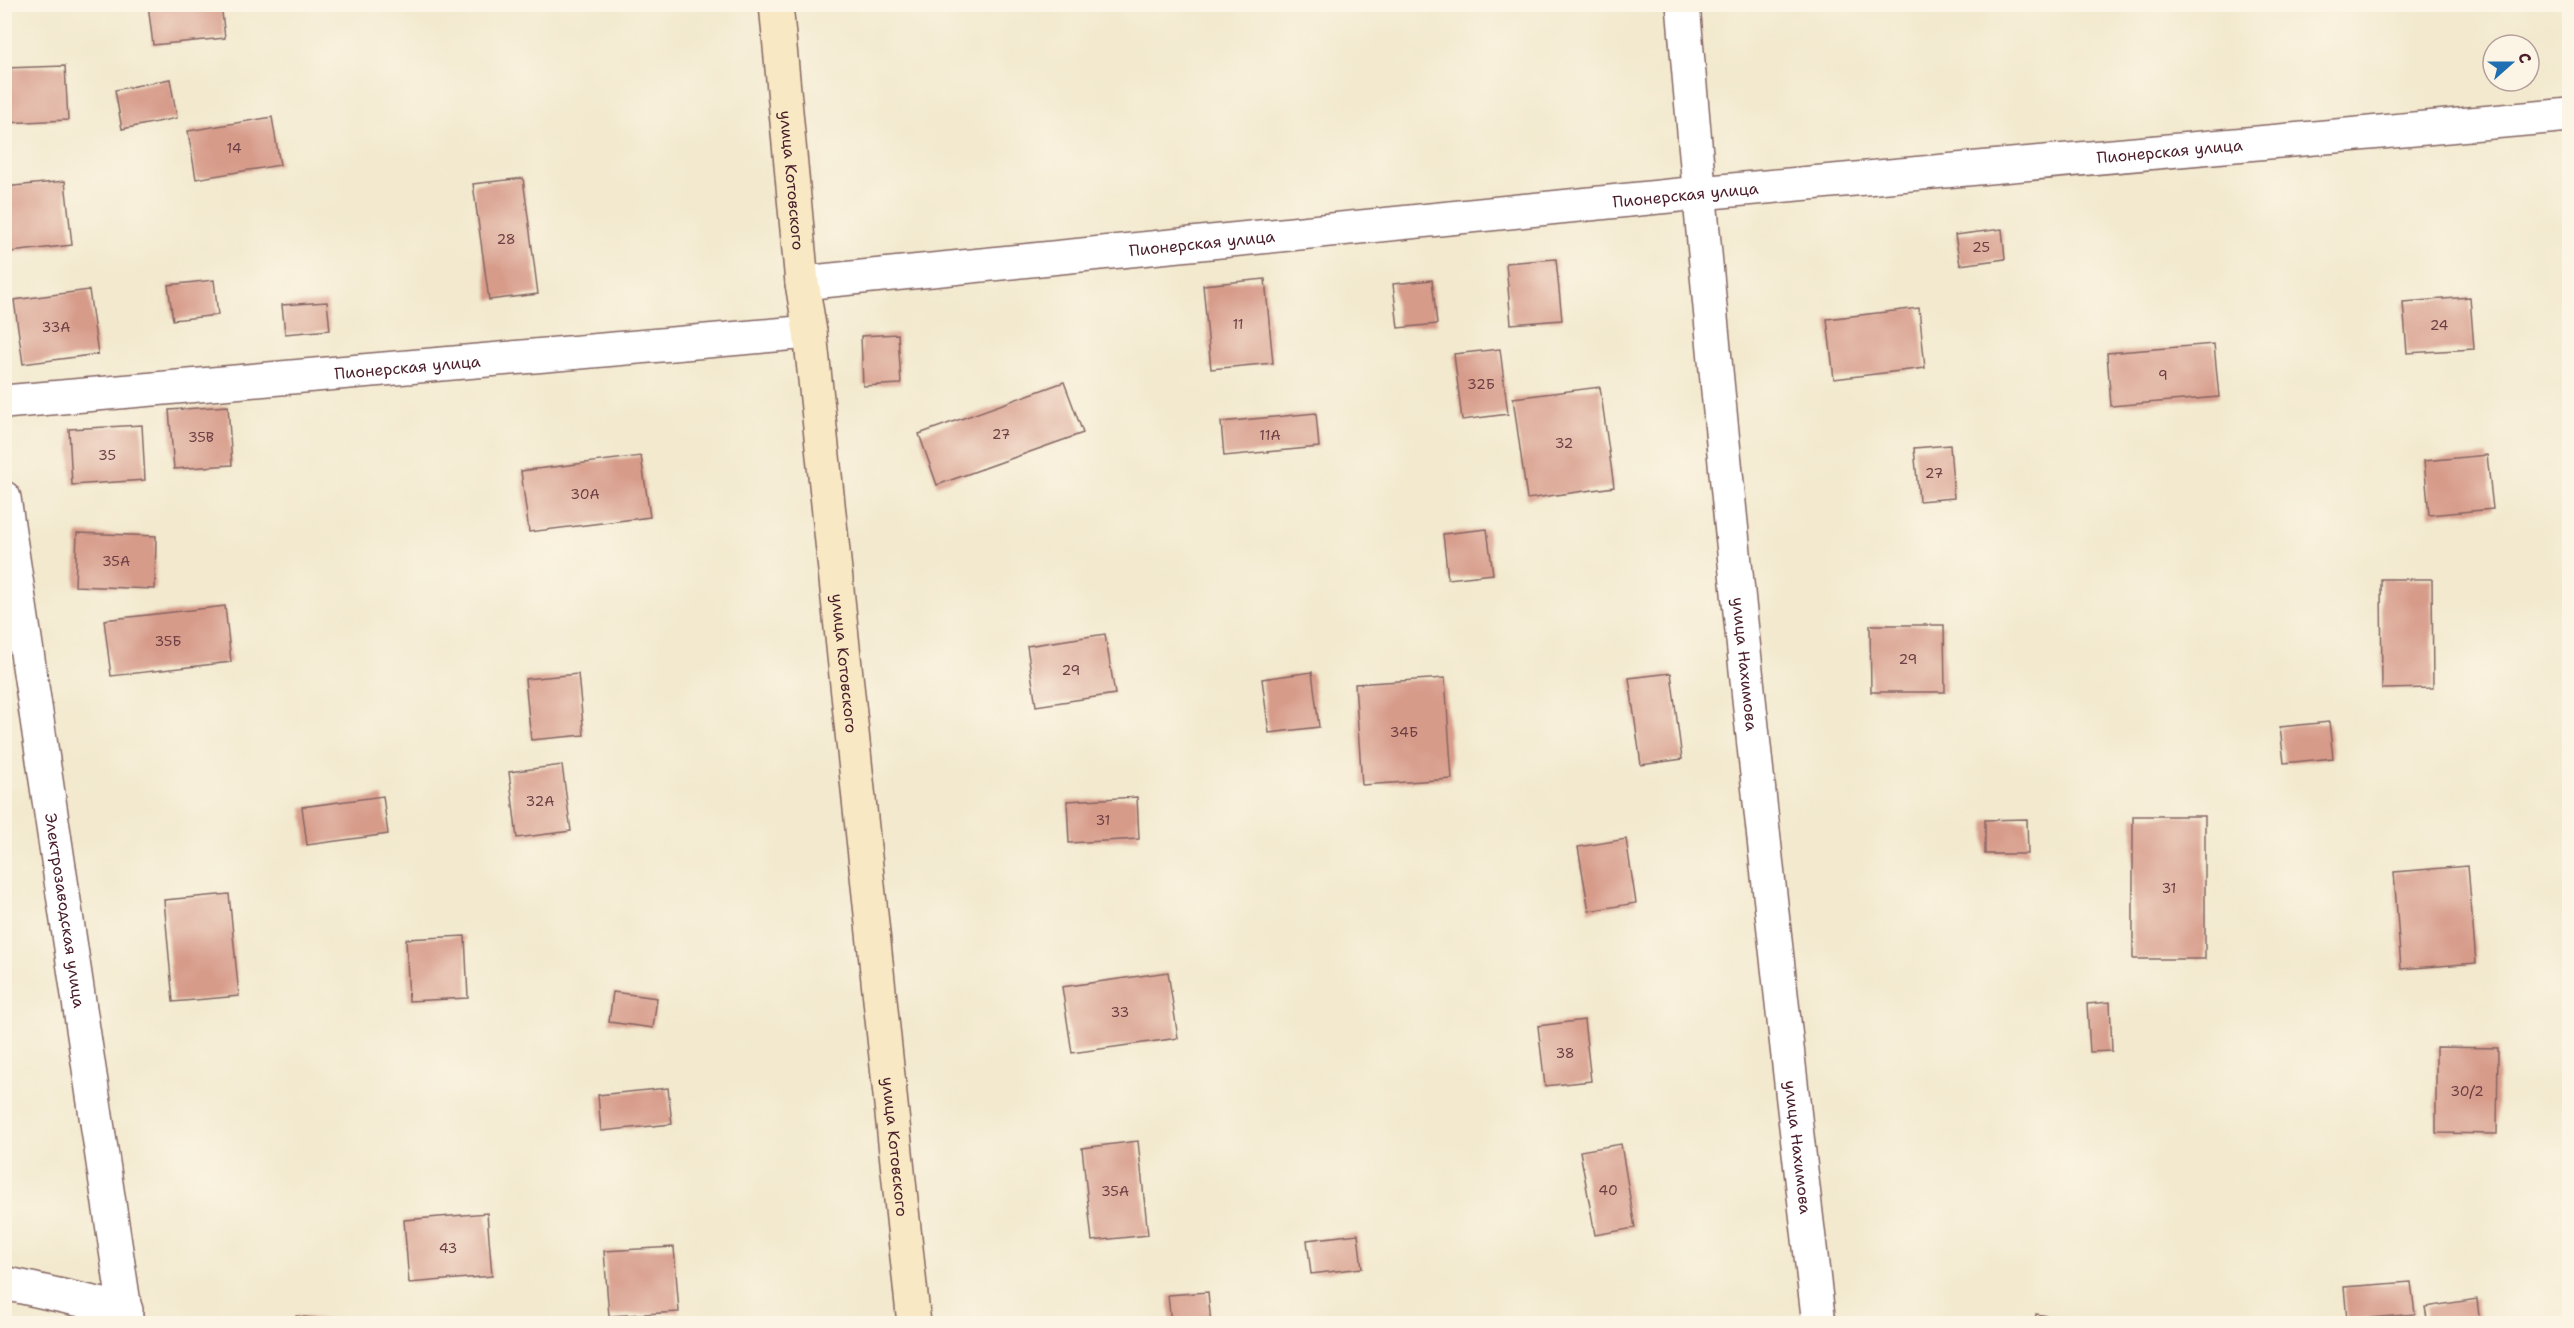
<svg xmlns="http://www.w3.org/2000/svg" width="2574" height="1328" font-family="'Shantell Sans',sans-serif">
<rect width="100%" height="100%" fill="#fcf5e5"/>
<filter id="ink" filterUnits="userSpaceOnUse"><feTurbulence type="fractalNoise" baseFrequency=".0167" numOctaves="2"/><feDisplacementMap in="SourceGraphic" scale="12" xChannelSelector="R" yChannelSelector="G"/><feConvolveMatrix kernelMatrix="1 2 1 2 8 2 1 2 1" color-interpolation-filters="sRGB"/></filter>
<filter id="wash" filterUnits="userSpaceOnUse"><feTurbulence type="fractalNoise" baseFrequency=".008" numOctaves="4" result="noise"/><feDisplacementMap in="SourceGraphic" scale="24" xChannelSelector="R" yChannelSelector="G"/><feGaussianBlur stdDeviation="1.35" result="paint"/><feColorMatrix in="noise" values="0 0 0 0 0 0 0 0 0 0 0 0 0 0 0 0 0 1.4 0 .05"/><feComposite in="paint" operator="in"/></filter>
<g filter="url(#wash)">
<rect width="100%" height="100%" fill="#f2e9ce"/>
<g id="blocks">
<g fill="#d79b8a">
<polygon points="148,4 221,4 225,38 153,45"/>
<polygon points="65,66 68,120 4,123 4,68"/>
<polygon points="170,79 177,118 122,129 115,90"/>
<polygon points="272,117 280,165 196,179 188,131"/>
<polygon points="523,178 538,294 489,300 473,184"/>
<polygon points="65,181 72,245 11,252 4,187"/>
<polygon points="2002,229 2005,259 1960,265 1955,235"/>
<polygon points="1556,259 1562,320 1511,324 1506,263"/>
<polygon points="1265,279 1273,363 1211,369 1203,285"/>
<polygon points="214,280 218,315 173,320 168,285"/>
<polygon points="1432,280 1437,324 1398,328 1393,284"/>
<polygon points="89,290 98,354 23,364 14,300"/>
<polygon points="2470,297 2474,349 2407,353 2403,302"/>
<polygon points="327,302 330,330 285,334 282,305"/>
<polygon points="1919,308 1925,368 1834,379 1827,319"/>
<polygon points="898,334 901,384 863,386 861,336"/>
<polygon points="2214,344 2219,397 2111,406 2107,353"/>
<polygon points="1500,349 1508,414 1462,420 1454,354"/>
<polygon points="1064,382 1083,433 937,485 919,434"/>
<polygon points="1600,387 1614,487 1527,499 1513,398"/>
<polygon points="228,406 232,465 174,469 169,410"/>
<polygon points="1316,413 1319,447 1224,456 1221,422"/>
<polygon points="142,425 145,480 72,485 69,429"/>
<polygon points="1950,445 1954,498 1919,501 1914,448"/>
<polygon points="2487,455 2493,509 2429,515 2424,461"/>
<polygon points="641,456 650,517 529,532 521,471"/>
<polygon points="1487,529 1493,574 1448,579 1443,534"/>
<polygon points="77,533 156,536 155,589 75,586"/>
<polygon points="2381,579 2432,579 2433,688 2382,689"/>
<polygon points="225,606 231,662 111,676 104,620"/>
<polygon points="1870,625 1944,625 1945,692 1871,692"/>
<polygon points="1105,634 1115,694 1036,706 1027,646"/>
<polygon points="1312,672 1319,727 1269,733 1262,679"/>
<polygon points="1671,673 1682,759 1641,765 1629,678"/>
<polygon points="578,674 584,735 531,740 525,679"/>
<polygon points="1445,678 1452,779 1362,785 1355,684"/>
<polygon points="2329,722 2333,758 2284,763 2280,727"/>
<polygon points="562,765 571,831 517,838 509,772"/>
<polygon points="383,796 388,834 307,845 302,807"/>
<polygon points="1137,797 1139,839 1069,843 1067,801"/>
<rect x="2133" y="816" width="72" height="143"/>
<polygon points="2027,819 2028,854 1985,854 1985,820"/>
<polygon points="1626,839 1636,903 1589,911 1578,847"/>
<polygon points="2468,866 2476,963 2401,969 2394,872"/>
<polygon points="229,894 239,996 173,1002 164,900"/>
<polygon points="465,936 468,998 409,1001 406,939"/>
<polygon points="1168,972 1178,1038 1072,1053 1062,987"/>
<polygon points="613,992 657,998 653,1028 609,1022"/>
<polygon points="2110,1002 2112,1051 2090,1052 2087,1004"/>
<polygon points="1584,1020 1591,1081 1545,1086 1538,1026"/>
<polygon points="2436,1047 2498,1048 2497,1134 2436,1133"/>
<polygon points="668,1088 672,1124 601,1131 598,1095"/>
<polygon points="1138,1141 1148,1235 1092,1241 1082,1148"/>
<polygon points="1621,1144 1635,1228 1595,1235 1580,1151"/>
<polygon points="487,1213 492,1276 409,1283 404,1220"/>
<polygon points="1358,1234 1362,1268 1311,1274 1307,1240"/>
<polygon points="674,1247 679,1312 609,1316 604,1251"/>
<polygon points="2411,1282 2415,1314 2347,1320 2344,1287"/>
<polygon points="1208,1292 1211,1324 1171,1324 1168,1295"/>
<polygon points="2477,1299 2480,1324 2428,1324 2425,1307"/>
<polygon points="2036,1314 2078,1321 2078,1324 2034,1324"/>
<polygon points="296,1316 344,1322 343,1324 295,1324"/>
</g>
</g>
</g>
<g filter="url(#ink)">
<use href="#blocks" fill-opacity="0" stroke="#856664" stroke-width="1.5"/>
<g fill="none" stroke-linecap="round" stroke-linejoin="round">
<g stroke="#856664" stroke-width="36">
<g id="minor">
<path id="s1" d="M 1683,4 C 1720,445 1767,885 1819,1324"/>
<path id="s2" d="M 802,283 L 1699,193 L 2570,115"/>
<path id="s3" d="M 4,402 L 810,332"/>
<path id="s4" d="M 4,498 L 127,1324"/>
<polyline points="4,1283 126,1310"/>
</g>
</g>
<g stroke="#856664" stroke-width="36">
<g id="secondary">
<path id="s5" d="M 776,4 L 802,283 L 810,332 L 914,1324"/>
</g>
</g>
<use href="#minor" stroke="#fff" stroke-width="33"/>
<use href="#secondary" stroke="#f8e8c3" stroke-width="33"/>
</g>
</g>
<g text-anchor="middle" stroke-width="5" stroke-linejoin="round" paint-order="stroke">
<g font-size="14" fill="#6d3e43">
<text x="234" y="153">14</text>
<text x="506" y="244">28</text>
<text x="1981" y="252">25</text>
<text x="1238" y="329">11</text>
<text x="2439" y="330">24</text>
<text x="56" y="332">33А</text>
<text x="2163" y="380">9</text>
<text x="1481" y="389">32Б</text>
<text x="1001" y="439">27</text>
<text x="1270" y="440">11А</text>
<text x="201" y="442">35В</text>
<text x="1564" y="448">32</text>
<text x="107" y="460">35</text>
<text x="1934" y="478">27</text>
<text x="585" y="499">30А</text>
<text x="116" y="566">35А</text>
<text x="168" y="646">35Б</text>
<text x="1908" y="664">29</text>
<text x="1071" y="675">29</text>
<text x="1404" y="737">34Б</text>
<text x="540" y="806">32А</text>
<text x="1103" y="825">31</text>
<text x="2169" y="893">31</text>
<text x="1120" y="1017">33</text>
<text x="1565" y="1058">38</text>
<text x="2467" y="1096">30/2</text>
<text x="1608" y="1195">40</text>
<text x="1115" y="1196">35А</text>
<text x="448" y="1253">43</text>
</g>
<g font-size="16" fill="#4a1f2b" stroke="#fcf5e5">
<text dy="6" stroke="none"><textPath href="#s2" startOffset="1374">Пионерская улица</textPath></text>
<text dy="6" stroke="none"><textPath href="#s5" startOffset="177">улица Котовского</textPath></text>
<text dy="6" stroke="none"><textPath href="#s2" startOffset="888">Пионерская улица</textPath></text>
<text dy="6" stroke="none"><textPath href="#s2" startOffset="402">Пионерская улица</textPath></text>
<text dy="6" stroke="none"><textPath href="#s3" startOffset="405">Пионерская улица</textPath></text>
<text dy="6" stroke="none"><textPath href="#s5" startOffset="663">улица Котовского</textPath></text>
<text dy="6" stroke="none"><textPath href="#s1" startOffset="663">улица Нахимова</textPath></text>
<text dy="6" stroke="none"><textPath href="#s4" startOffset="417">Электрозаводская улица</textPath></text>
<text dy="6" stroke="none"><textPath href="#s5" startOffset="1149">улица Котовского</textPath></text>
<text dy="6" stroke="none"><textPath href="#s1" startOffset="1149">улица Нахимова</textPath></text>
</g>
</g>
<rect width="2574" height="1328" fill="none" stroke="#fcf5e5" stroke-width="24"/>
<g transform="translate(2511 63) rotate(69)"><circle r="28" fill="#fcf5e5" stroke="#b59f9b" stroke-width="1.5"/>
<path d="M0-4.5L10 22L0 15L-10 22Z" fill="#1f6fb2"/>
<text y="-9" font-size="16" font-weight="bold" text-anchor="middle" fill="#4a1f2b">С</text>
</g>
</svg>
